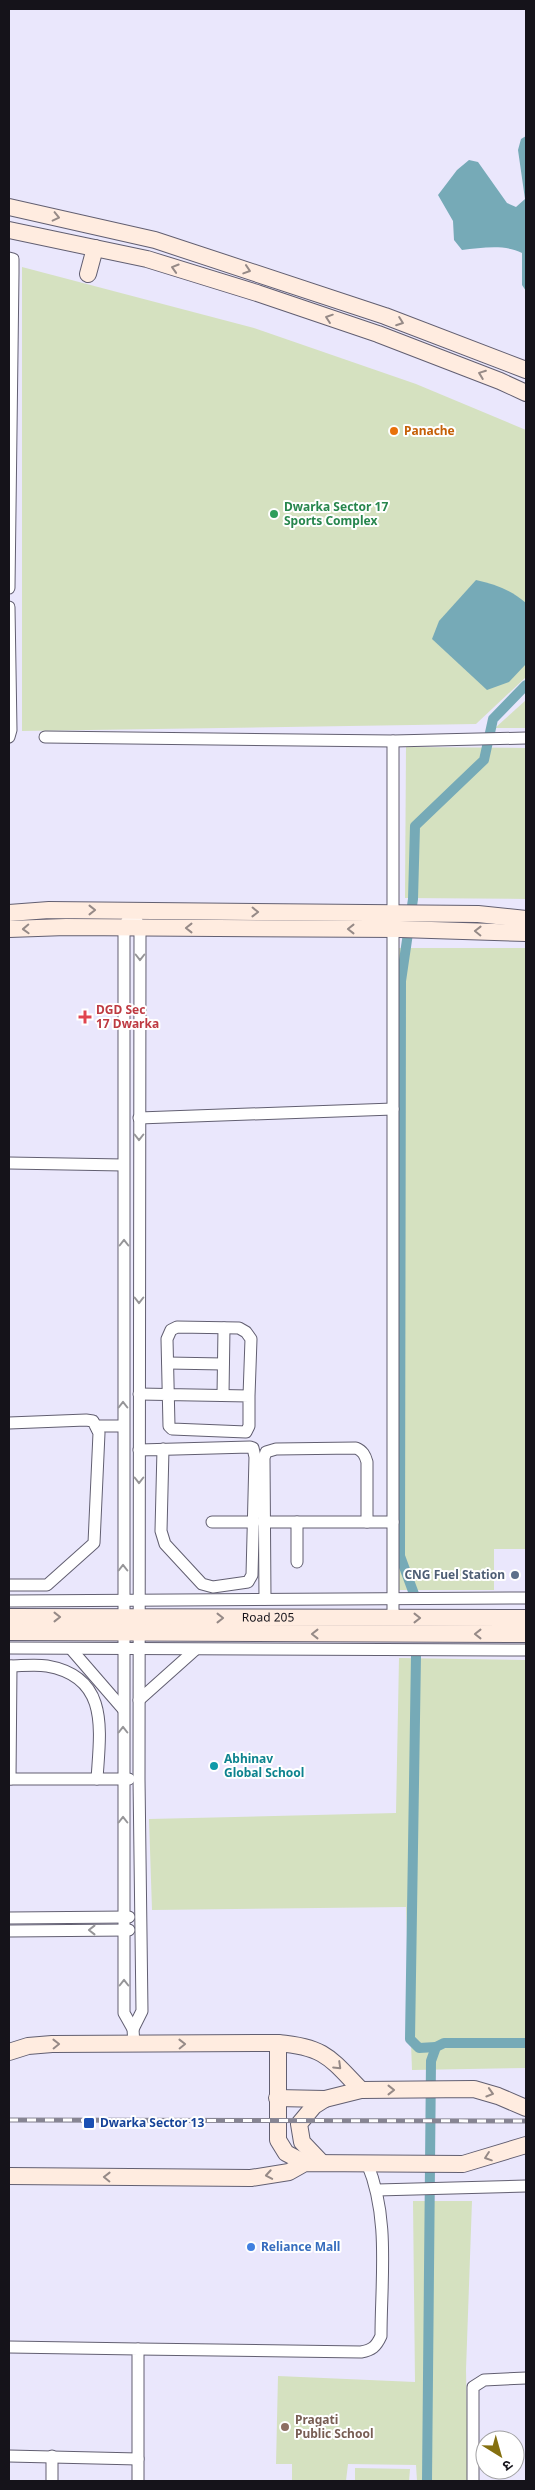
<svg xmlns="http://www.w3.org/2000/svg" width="535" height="2490" font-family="'Noto Sans','Noto Sans Devanagari',sans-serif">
<rect width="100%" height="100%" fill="#eae7fc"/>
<g fill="#d5e1c0">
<polygon points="22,267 254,328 416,384 526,430 526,677 476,724 22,731"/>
<polygon points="526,700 526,728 495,728"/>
<polygon points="406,747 526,748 526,899 405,898"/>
<polygon points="396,948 526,948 526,1549 494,1549 494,1590 393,1590"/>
<polygon points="399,1658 526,1660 526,2068 412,2070 406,1907 152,1910 149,1819 396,1813"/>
<polygon points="413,2201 472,2201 466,2370 468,2481 417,2481 416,2465 348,2464 346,2481 292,2481 292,2464 276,2464 278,2376 415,2382"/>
<polygon points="355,2468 410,2469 409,2481 355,2481"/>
</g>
<g fill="#76aab7">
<path d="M 526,136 L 526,291 L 522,285 L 522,253 C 505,244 481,248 462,250 L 454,240 L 453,221 L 438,195 L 457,170 L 469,160 L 478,162 L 507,203 L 516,207 L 525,199 L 518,150 L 521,139 Z"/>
<path d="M 476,580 C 495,584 511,590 526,603 L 526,664 L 509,682 L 487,690 L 432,639 L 439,621 Z"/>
</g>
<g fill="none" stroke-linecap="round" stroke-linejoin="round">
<g stroke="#76aab7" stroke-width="10">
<polyline points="414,1594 400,1556 401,981 413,899 415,826 484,760 493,719 526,685"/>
<polyline points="416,1655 410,2039 419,2048 436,2047"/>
<polyline points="427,2481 431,2061 436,2047 444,2043 526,2043"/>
</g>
<g stroke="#625f71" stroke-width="13">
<g id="street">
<polyline points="9,258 13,259 13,273 9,588"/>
<polyline points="9,607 11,730 9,737"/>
<polyline points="45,737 393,741 526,738"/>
<polyline points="393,741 393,1619"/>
<polyline points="132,910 140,928 139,1779 142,2011 133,2029"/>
<polyline points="127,921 124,928 124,2013 133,2029 134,2045"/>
<polyline points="139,1118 393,1109"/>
<polyline points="9,1163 123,1165"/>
<polyline points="168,1363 223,1364"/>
<path d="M 139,1394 C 176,1395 213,1395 249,1396 L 251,1339 L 246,1332 L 239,1328 L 177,1327 L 171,1330 L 167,1339 L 169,1426 L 172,1429 L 246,1432 L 249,1426 L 249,1396"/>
<polyline points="223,1395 224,1328"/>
<polyline points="9,1423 86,1420 93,1421 99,1433 94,1543 47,1585 9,1585"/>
<polyline points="97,1426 123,1426"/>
<polyline points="139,1450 250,1447 253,1448 255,1457 252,1575 248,1582 213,1587 202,1584 165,1544 161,1531 163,1449"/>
<polyline points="212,1522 254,1522"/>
<path d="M 264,1522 L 367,1522 L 367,1462 C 365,1455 363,1451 356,1448 L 276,1449 L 266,1452 L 264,1458 L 265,1599"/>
<polyline points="297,1522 297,1562"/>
<polyline points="367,1522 393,1522"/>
<polyline points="9,1601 526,1598"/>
<polyline points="9,1648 526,1650"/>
<polyline points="71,1649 123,1709"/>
<path d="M 9,1666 C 21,1666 35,1664 47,1666 C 110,1677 100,1731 97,1779"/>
<polyline points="139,1700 195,1650"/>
<polyline points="9,1779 129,1779"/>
<polyline points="10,1779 11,1666"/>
<polyline points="9,1918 129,1917"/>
<polyline points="9,1931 129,1930"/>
<polyline points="377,2190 526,2186"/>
<polyline points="9,2347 138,2349 138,2481"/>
<path d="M 138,2349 L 361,2352 C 372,2350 376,2347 381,2336 C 381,2279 390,2217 367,2163"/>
<polyline points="9,2456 138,2459"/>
<polyline points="52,2456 52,2481"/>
<polyline points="473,2481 473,2387 484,2380 526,2378"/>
</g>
</g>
<g stroke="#625f71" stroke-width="18">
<g id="secondary">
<polyline points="9,207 155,240 385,316 526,370"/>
<polyline points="9,230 147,259 257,293 378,334 500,381 526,393"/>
<polyline points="88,274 95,248"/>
<polyline points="9,913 49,910 478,914 526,919"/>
<polyline points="9,929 66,927 400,929 526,933"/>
<path id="s1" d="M 9,1617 L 526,1618"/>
<polyline points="9,1632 526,1634"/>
<polyline points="278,2043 278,2140 286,2153 305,2163"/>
<path d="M 9,2052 L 28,2046 L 52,2044 L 278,2043 C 325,2047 330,2058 361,2090"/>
<polyline points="277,2098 325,2099"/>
<polyline points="321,2162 302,2142 299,2124 314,2106 325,2099 361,2090 474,2089 498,2096 526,2108"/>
<polyline points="9,2176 251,2178 289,2172 305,2163 463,2164 526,2145"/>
</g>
</g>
<use href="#street" stroke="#fff" stroke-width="11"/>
<use href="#secondary" stroke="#ffece0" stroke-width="16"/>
<g stroke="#878593" stroke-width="5">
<polyline id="rail" points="9,2120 526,2121"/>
</g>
<use href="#rail" stroke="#fff" stroke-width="3" stroke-dasharray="9" stroke-linecap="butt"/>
</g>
<defs><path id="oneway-chevron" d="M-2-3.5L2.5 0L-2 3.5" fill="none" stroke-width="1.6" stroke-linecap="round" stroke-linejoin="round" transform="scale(1.25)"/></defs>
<g stroke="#968a87">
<use href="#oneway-chevron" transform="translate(56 217) rotate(13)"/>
<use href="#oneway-chevron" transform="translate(175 268) rotate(-163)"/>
<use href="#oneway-chevron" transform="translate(247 270) rotate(18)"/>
<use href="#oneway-chevron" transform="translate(329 318) rotate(-161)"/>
<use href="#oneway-chevron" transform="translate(400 322) rotate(20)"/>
<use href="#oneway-chevron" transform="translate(482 374) rotate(-159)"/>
<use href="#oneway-chevron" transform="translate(92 910)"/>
<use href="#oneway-chevron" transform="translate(255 912) rotate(1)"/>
<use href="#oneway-chevron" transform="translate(189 928) rotate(-180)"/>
<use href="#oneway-chevron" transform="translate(26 929) rotate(178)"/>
<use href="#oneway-chevron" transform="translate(351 929) rotate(-180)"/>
<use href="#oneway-chevron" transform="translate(478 931) rotate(-179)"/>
<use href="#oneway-chevron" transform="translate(57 1617)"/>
<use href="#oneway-chevron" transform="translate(220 1618)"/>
<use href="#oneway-chevron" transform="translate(417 1618)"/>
<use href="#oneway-chevron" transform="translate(315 1634) rotate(-180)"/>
<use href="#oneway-chevron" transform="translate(478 1634) rotate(-180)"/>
<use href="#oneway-chevron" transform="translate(56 2044) rotate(-1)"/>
<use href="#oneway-chevron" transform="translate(182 2044) rotate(-1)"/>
<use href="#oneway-chevron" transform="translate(338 2066) rotate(44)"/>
<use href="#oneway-chevron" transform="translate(391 2090)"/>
<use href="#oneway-chevron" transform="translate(490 2093) rotate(17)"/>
<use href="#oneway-chevron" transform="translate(488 2157) rotate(161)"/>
<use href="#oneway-chevron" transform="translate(269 2175) rotate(170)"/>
<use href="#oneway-chevron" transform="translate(107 2177) rotate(-179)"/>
</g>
<g stroke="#969598">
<use href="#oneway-chevron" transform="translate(140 957) rotate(90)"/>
<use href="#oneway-chevron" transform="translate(139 1137) rotate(90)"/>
<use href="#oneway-chevron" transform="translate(124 1243) rotate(-90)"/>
<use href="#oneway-chevron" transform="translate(139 1300) rotate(90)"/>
<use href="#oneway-chevron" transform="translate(123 1405) rotate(-90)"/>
<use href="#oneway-chevron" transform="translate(139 1480) rotate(90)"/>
<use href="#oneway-chevron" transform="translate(123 1568) rotate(-90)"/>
<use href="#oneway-chevron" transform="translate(123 1730) rotate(-90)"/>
<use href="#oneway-chevron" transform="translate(123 1820) rotate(-90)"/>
<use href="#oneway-chevron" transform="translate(92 1930) rotate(180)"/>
<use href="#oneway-chevron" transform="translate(124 1983) rotate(-90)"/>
</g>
<circle fill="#e8710a" stroke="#fff" stroke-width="2" cx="394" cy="431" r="5"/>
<circle fill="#2e9e5b" stroke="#fff" stroke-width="2" cx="274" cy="514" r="5"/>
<path fill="#e0444e" stroke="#fff" stroke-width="2" d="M82.5 1009.5h5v5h5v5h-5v5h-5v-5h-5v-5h5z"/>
<circle fill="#5c6f8a" stroke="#fff" stroke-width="2" cx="515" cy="1575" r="5"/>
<circle fill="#0f9aa8" stroke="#fff" stroke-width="2" cx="214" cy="1766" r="5"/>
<rect fill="#1a4fb4" stroke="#fff" stroke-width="2" x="83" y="2117" width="12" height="12" rx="2.5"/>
<circle fill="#3f7fe0" stroke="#fff" stroke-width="2" cx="251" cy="2247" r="5"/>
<circle fill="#8d6e63" stroke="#fff" stroke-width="2" cx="285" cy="2427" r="5"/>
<g text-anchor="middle" stroke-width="4" stroke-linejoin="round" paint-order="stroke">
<g font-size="12" font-weight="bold" fill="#c56008" stroke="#fff" text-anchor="start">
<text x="404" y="435">Panache</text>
</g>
<g font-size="12" font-weight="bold" fill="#27864d" stroke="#fff" text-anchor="start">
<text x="284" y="511">Dwarka Sector 17<tspan x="284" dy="14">Sports Complex</tspan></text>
</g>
<g font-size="12" font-weight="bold" fill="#be3a42" stroke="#fff" text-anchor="start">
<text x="96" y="1014">DGD Sec<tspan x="96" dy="14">17 Dwarka</tspan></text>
</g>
<g font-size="12" font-weight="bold" fill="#4e5e75" stroke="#fff" text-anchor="end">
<text x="505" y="1579">CNG Fuel Station</text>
</g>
<g font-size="12" fill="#15131a" stroke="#fff">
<text dy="4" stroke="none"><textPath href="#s1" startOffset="259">Road 205</textPath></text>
</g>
<g font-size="12" font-weight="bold" fill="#0d838f" stroke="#fff" text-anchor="start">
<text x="224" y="1763">Abhinav<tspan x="224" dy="14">Global School</tspan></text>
</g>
<g font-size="12" font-weight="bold" fill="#164399" stroke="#fff" text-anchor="start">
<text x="100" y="2127">Dwarka Sector 13</text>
</g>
<g font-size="12" font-weight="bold" fill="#366cbe" stroke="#fff" text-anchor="start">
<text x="261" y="2251">Reliance Mall</text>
</g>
<g font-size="12" font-weight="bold" fill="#785e54" stroke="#fff" text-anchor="start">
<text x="295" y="2424">Pragati<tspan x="295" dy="14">Public School</tspan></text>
</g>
</g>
<rect width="535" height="2490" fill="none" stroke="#15131a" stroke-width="20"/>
<g transform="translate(500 2455) rotate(143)"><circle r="24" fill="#ffffff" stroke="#a1a1a3"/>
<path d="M0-4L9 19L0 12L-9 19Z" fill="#857010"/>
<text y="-8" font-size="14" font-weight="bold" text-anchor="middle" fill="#15131a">उ</text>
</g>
</svg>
